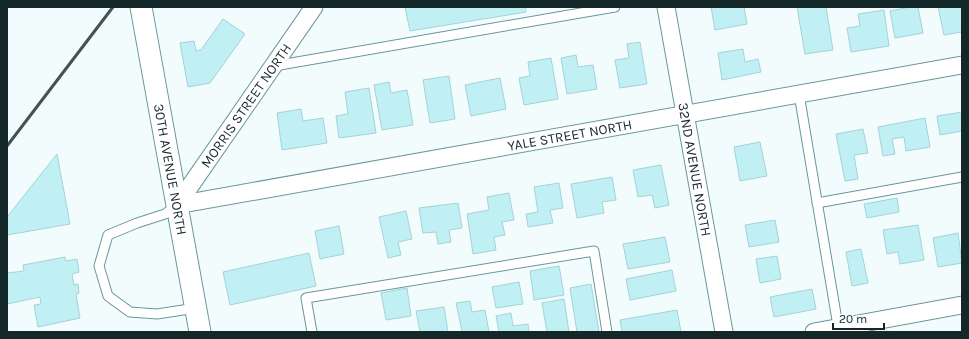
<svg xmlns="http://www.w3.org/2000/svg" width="969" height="339" font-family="Karla,sans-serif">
<rect width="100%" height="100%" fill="#f3fcfd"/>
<g fill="#c0f0f4" stroke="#a4d3d7">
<polygon points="405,7 525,7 526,12 410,31"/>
<polygon points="711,7 744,7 747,24 715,30"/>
<polygon points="797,7 826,7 833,50 805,54"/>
<polygon points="910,7 918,7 923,33 895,38 890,11"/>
<polygon points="938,7 962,7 962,32 944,35"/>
<polygon points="884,10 889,46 851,52 847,28 860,26 858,14"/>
<polygon points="223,19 245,34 210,83 188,87 180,43 194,41 196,51 201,50"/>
<polygon points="640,42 647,84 620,88 615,60 629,58 627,44"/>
<polygon points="743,49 745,62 758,59 761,72 722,80 718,53"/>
<polygon points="576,55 578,67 593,65 597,89 567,94 561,58"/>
<polygon points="551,58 558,99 524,105 519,78 530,76 528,62"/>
<polygon points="449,76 455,119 430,123 423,80"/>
<polygon points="500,78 506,109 471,116 465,85"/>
<polygon points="389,82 391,93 407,90 413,125 382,130 374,85"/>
<polygon points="369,88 376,133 339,138 336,116 348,114 345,92"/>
<polygon points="301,109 303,121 323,118 327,143 282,150 277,113"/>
<polygon points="962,112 962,131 940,135 937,116"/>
<polygon points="925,118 930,147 906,151 904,137 892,139 895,154 883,156 878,127"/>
<polygon points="863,129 868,153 854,155 858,179 845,181 836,134"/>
<polygon points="760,142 767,176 740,181 734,147"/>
<polygon points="57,154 70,224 7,235 7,217"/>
<polygon points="661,165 669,205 655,208 652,195 638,197 633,170"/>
<polygon points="612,177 616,200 602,202 604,213 577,218 571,184"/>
<polygon points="559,183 563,208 550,210 553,223 528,227 526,214 538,212 534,187"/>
<polygon points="509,193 514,220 502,222 505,235 494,237 496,250 473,254 467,214 489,210 487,197"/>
<polygon points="897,198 899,212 867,218 864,204"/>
<polygon points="458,203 462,228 449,230 451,242 438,244 436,232 423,233 419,208"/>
<polygon points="406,211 412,239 398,242 401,255 388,258 379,217"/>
<polygon points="775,220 779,242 749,247 745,225"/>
<polygon points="918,225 924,260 900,264 898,252 887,254 883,230"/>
<polygon points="339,226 344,254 320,259 315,231"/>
<polygon points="958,233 962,263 938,267 933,238"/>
<polygon points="665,237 670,262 628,269 623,244"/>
<polygon points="861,249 868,283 852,286 846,252"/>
<polygon points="309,253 316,286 230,305 223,272"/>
<polygon points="777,256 781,279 760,283 756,259"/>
<polygon points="65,257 66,261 77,259 79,272 72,274 74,285 78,284 79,293 76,294 80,318 38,327 34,305 41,304 40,297 7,304 7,273 24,271 23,265"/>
<polygon points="559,266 564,295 534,300 530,271"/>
<polygon points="672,270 676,291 630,300 626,279"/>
<polygon points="519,282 523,304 496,308 492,287"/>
<polygon points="591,284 599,332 577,332 570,288"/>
<polygon points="407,288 411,316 386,320 381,293"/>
<polygon points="812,289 816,309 774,317 770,297"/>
<polygon points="564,299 569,332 547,332 542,303"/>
<polygon points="470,301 472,312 485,310 489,332 462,332 456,303"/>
<polygon points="444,307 448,332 420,332 416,311"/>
<polygon points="677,310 681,332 622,332 620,320"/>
<polygon points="511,313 513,326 528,324 529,332 499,332 496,316"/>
</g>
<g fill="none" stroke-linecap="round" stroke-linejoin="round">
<g stroke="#6a979b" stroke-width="11">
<g id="service">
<polyline points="274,66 615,7"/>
<polyline points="799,94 839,332"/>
<polyline points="817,203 962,177"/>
<polyline points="176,206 165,214 137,223 108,235 99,266 108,296 130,312 157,314 196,308"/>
<polyline points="312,332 306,298 594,251 607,332"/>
</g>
</g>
<g stroke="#6a979b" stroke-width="19">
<g id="minor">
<path id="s1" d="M 666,7 L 724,332"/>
<path id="s2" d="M 177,205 L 962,65"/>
<path id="s3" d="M 177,205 L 314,7"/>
<polyline points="814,332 962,305"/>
</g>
</g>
<g stroke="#6a979b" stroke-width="23">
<g id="tertiary">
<path id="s4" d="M 141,7 L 200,332"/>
</g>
</g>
<use href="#service" stroke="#fff" stroke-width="9"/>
<use href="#minor" stroke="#fff" stroke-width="17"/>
<use href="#tertiary" stroke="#fff" stroke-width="21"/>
<polyline stroke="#425354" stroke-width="3" points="7,146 113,7"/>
</g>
<g text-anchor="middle" stroke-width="3" stroke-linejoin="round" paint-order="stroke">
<g font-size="14" fill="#152829" stroke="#f3fcfd">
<text dy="5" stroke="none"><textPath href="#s3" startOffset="121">MORRIS STREET NORTH</textPath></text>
<text dy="5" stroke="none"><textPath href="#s2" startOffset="399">YALE STREET NORTH</textPath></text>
<text dy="5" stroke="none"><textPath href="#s4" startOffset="165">30TH AVENUE NORTH</textPath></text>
<text dy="5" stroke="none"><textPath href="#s1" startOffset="165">32ND AVENUE NORTH</textPath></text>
</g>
</g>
<rect width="969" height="339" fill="none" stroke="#152829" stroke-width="16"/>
<path d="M833 323v6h51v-6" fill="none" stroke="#152829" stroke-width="2"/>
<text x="839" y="323" font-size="12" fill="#152829" stroke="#f3fcfd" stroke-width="3" paint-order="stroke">20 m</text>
</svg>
